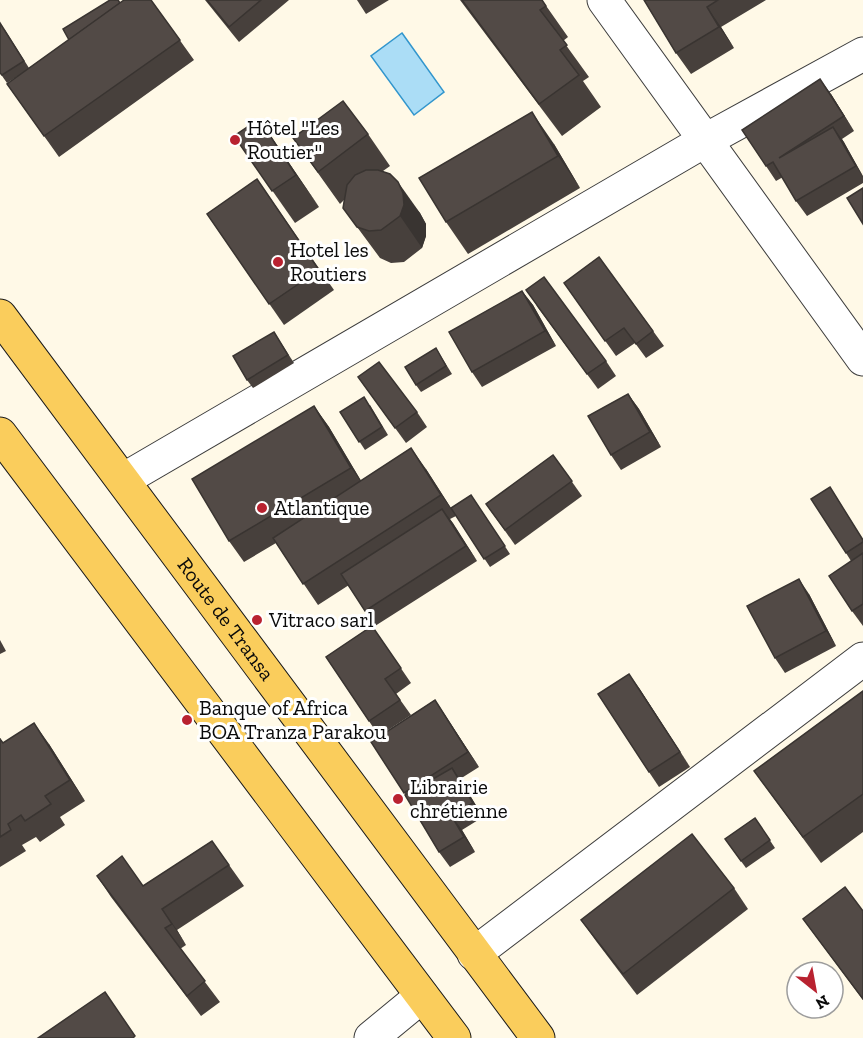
<svg xmlns="http://www.w3.org/2000/svg" width="863" height="1038" font-family="'Zilla Slab',serif">
<rect width="100%" height="100%" fill="#fff9e7"/>
<polygon fill="#abddf6" stroke="#3296cd" stroke-width="1.5" points="402,33 444,92 414,115 371,56"/>
<g fill="none" stroke-linecap="round" stroke-linejoin="round">
<g stroke="#3d3d3d" stroke-width="35">
<g id="minor">
<polyline points="604,0 863,359"/>
<polyline points="123,480 706,140 863,54"/>
<polyline points="474,954 863,659"/>
<polyline points="371,1038 422,996"/>
</g>
</g>
<g stroke="#1b1b1b" stroke-width="35">
<g id="major">
<path id="s1" d="M 0,316 L 538,1038"/>
<polyline points="0,434 454,1038"/>
</g>
</g>
<use href="#minor" stroke="#fff" stroke-width="33"/>
<use href="#major" stroke="#facd5c" stroke-width="33"/>
</g>
<g fill="#47403c">
<polygon points="118,0 120,3 151,0 194,60 59,157 7,84 21,74 7,83 0,73 5,30 29,68 69,40"/>
<polygon points="205,0 289,0 239,42"/>
<polygon points="357,0 389,0 366,14"/>
<polygon points="460,0 542,0 568,37 563,41 589,77 583,81 601,107 562,136"/>
<polygon points="644,0 766,0 721,27 734,48 691,74 676,53"/>
<polygon points="831,94 854,131 842,139 863,176 863,183 807,216 796,201 783,177 776,181 766,166"/>
<polygon points="259,119 319,207 295,223 234,136"/>
<polygon points="368,134 390,166 383,171 420,213 426,224 426,236 422,248 404,262 391,263 380,258 343,208 344,200 340,204 293,138"/>
<polygon points="554,144 580,188 468,254 446,222"/>
<polygon points="257,179 334,290 284,325 207,214"/>
<polygon points="599,257 664,346 646,358 635,343 616,356 564,283"/>
<polygon points="522,291 533,305 556,346 482,387 472,372"/>
<polygon points="536,305 606,361 616,376 598,389"/>
<polygon points="274,332 294,363 253,388 247,380"/>
<polygon points="436,348 452,374 421,392 416,385"/>
<polygon points="358,377 417,412 427,427 406,443"/>
<polygon points="628,394 639,409 661,447 621,470 611,455"/>
<polygon points="370,405 388,435 365,450 340,412"/>
<polygon points="314,406 329,427 361,481 426,469 451,508 471,495 510,554 490,567 456,516 450,519 477,561 375,626 349,585 318,605 276,543 244,562 229,541"/>
<polygon points="553,455 582,496 515,545 486,504"/>
<polygon points="835,495 863,540 863,553 851,561 846,553"/>
<polygon points="863,553 863,626 852,611"/>
<polygon points="809,594 836,646 785,673 775,658"/>
<polygon points="372,626 411,683 396,694 411,715 379,736 326,657"/>
<polygon points="0,640 6,651 0,654"/>
<polygon points="639,688 690,767 659,787 649,772"/>
<polygon points="863,691 863,832 821,863 754,771"/>
<polygon points="435,700 479,767 460,779 483,817 462,830 475,852 450,867 439,852 409,800 371,742"/>
<polygon points="0,738 3,743 49,744 85,801 60,817 65,825 40,842 36,837 22,845 26,851 0,867"/>
<polygon points="755,818 775,848 746,868 725,839"/>
<polygon points="212,841 244,886 177,930 186,945 180,949 220,1002 201,1016 111,897 97,876 143,886"/>
<polygon points="734,888 748,909 637,995 596,941 581,920"/>
<polygon points="863,911 863,1000 803,919"/>
</g>
<g fill="#393431">
<polygon points="707,7 721,27 734,48 719,27"/>
<polygon points="820,79 831,94 854,131 844,116"/>
<polygon points="532,112 554,144 580,188 558,156"/>
<polygon points="259,119 281,151 319,207 296,175"/>
<polygon points="833,127 844,142 863,177 856,166"/>
<polygon points="398,182 420,213 426,224 426,236 422,248 400,216"/>
<polygon points="522,291 533,305 556,346 545,331"/>
<polygon points="628,394 639,409 661,447 650,432"/>
<polygon points="314,406 329,427 366,489 351,468"/>
<polygon points="411,448 426,469 456,516 441,495"/>
<polygon points="442,509 453,523 477,561 466,546"/>
<polygon points="799,579 809,594 836,646 826,631"/>
<polygon points="629,674 639,688 690,767 680,752"/>
<polygon points="435,700 445,715 479,767 468,752"/>
<polygon points="34,723 49,744 85,801 70,780"/>
<polygon points="452,768 462,782 483,817 473,803"/>
<polygon points="451,815 462,830 475,852 464,837"/>
<polygon points="162,909 177,930 186,945"/>
</g>
<g fill="#524a46" stroke="#393431" stroke-width="1.5">
<polygon points="110,0 118,0 120,3 69,40 63,29"/>
<polygon points="124,0 151,0 180,40 44,136 7,84"/>
<polygon points="207,0 261,0 229,27"/>
<polygon points="462,0 542,0 546,6 540,10 567,45 560,50 579,75 539,104"/>
<polygon points="644,0 718,0 707,7 719,27 676,53"/>
<polygon points="0,23 24,61 2,75 0,73"/>
<polygon points="820,79 844,116 779,158 833,127 856,166 796,201 773,162 766,166 742,130"/>
<polygon points="343,101 368,134 318,172 293,138"/>
<polygon points="532,112 558,156 446,222 419,178"/>
<polygon points="259,119 296,175 272,191 234,136"/>
<polygon points="366,170 378,170 390,174 398,182 403,193 404,205 400,216 381,230 369,231 357,227 343,208 347,185 355,175"/>
<polygon points="257,179 319,270 269,304 207,214"/>
<polygon points="863,188 863,224 847,198"/>
<polygon points="599,257 653,331 636,344 624,328 605,341 564,283"/>
<polygon points="544,277 606,361 587,374 526,290"/>
<polygon points="522,291 545,331 472,372 449,332"/>
<polygon points="274,332 288,355 247,380 233,356"/>
<polygon points="436,348 446,366 416,385 405,367"/>
<polygon points="379,362 417,412 395,428 358,377"/>
<polygon points="628,394 650,432 611,455 588,416"/>
<polygon points="364,397 382,427 359,442 340,412"/>
<polygon points="314,406 351,468 229,541 192,479"/>
<polygon points="411,448 441,495 303,584 273,538"/>
<polygon points="553,455 572,481 505,530 486,504"/>
<polygon points="830,487 863,540 863,542 846,553 811,499"/>
<polygon points="471,495 505,546 484,559 451,508"/>
<polygon points="442,509 466,546 365,611 341,574"/>
<polygon points="863,553 863,604 852,611 829,576"/>
<polygon points="799,579 826,631 775,658 747,606"/>
<polygon points="372,626 401,668 385,679 400,700 369,721 326,657"/>
<polygon points="629,674 680,752 649,772 598,694"/>
<polygon points="863,691 863,794 803,837 754,771"/>
<polygon points="435,700 468,752 404,793 371,742"/>
<polygon points="34,723 70,780 45,796 51,804 25,821 21,815 8,824 11,830 0,837 0,739 3,743"/>
<polygon points="452,768 473,803 451,815 464,837 439,852 405,795"/>
<polygon points="755,818 770,840 741,861 725,839"/>
<polygon points="692,834 734,888 623,974 581,920"/>
<polygon points="212,841 229,865 162,909 172,924 165,928 205,981 187,996 97,876 122,856 143,886"/>
<polygon points="845,887 863,911 863,999 803,919"/>
<polygon points="105,992 135,1036 133,1038 38,1038"/>
</g>
<g fill="#b92230" stroke="#fff" stroke-width="2">
<circle cx="235" cy="140" r="6"/>
<circle cx="278" cy="262" r="6"/>
<circle cx="262" cy="508" r="6"/>
<circle cx="257" cy="620" r="6"/>
<circle cx="187" cy="720" r="6"/>
<circle cx="398" cy="799" r="6"/>
</g>
<g text-anchor="middle" stroke-width="6" stroke-linejoin="round" paint-order="stroke">
<g font-size="21" fill="#0a0a0a" stroke="#fff" text-anchor="start">
<text x="247" y="135">Hôtel "Les<tspan x="247" dy="24">Routier"</tspan></text>
<text x="290" y="257">Hotel les<tspan x="290" dy="24">Routiers</tspan></text>
<text x="274" y="515">Atlantique</text>
<text x="269" y="627">Vitraco sarl</text>
<text x="199" y="715">Banque of Africa<tspan x="199" dy="24">BOA Tranza Parakou</tspan></text>
<text x="410" y="794">Librairie<tspan x="410" dy="24">chrétienne</tspan></text>
</g>
<g font-size="21" fill="#0a0a0a" stroke="#fff">
<text dy="7" stroke="none"><textPath href="#s1" startOffset="378">Route de Transa</textPath></text>
</g>
</g>
<g transform="translate(815 990) rotate(149)"><circle r="28" fill="#ffffff" stroke="#9d9d9d" stroke-width="1.5"/>
<path d="M0-4.5L10 22L0 15L-10 22Z" fill="#b92230"/>
<text y="-9" font-size="16" font-weight="bold" text-anchor="middle" fill="#0a0a0a">N</text>
</g>
</svg>
